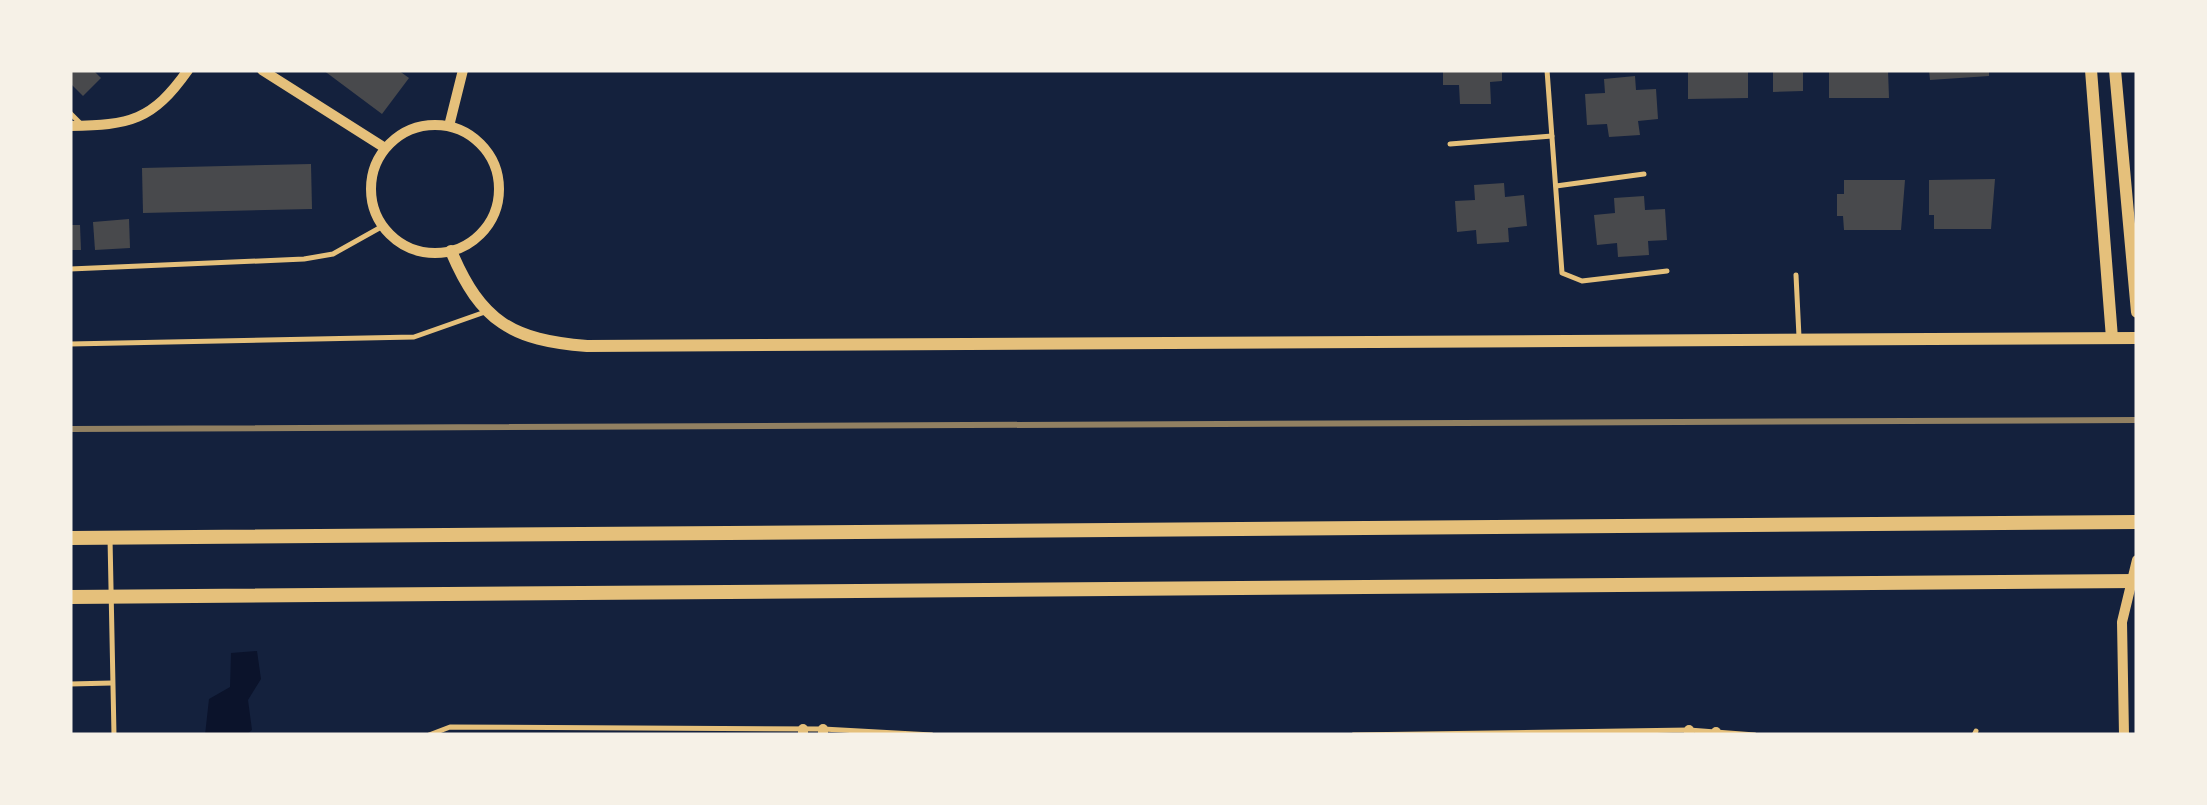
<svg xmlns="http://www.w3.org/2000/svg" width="2207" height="805" font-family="Quicksand,sans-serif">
<rect width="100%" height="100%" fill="#14213d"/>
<polygon fill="#0b132b" points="257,651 261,679 248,700 252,730 246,735 205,735 209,699 230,687 231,653"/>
<g fill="#48494c">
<polygon points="70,70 93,70 101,78 83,96 70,83"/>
<polygon points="323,70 398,70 409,78 382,114"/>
<polygon points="1443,70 1502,70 1502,81 1490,82 1491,104 1460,104 1459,85 1443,85"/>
<polygon points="1688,70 1748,70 1748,98 1688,99"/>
<polygon points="1773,70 1803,70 1803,91 1773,92"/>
<polygon points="1829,70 1888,70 1889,98 1829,98"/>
<polygon points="1929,70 1989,70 1989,76 1930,80"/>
<polygon points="1635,76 1636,90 1656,89 1658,119 1638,121 1640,135 1609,137 1607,124 1587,125 1585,94 1605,93 1604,79"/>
<polygon points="311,164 312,209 143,213 142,168"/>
<polygon points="1995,179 1991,229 1934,229 1934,215 1929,215 1929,180"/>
<polygon points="1844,180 1905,180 1901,230 1844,230 1843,216 1837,216 1837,194 1844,194"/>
<polygon points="1504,183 1505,197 1524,195 1527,226 1508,228 1509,242 1477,244 1476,230 1457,232 1455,201 1475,200 1474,185"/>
<polygon points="1644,196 1645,210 1665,209 1667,240 1648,241 1649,255 1618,257 1617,243 1597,245 1594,215 1615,213 1614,198"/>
<polygon points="129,219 130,248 95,250 93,222"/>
<polygon points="70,225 80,225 81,250 70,250"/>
</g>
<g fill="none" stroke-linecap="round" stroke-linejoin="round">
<g stroke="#e5c07b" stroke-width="5">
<polyline points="1547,70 1562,273 1582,281 1667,271"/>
<polyline points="70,113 82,125"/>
<polyline points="1450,144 1552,136"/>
<polyline points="1556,186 1644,174"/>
<polyline points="70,269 304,259 333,254 383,226"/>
<polyline points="1796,275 1799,337"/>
<polyline points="70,344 414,337 485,312"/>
<polyline points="110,538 114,735"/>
<polyline points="70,684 112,683"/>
<polyline points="429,735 450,727 823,729 932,735"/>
<polyline points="1353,735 1689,730 1755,735"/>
<polyline points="1974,735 1976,731"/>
</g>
<g stroke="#e5c07b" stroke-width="10">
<polyline points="262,70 385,148"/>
<circle cx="435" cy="189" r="64"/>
<path d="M 70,126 C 130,125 152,121 188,70"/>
<polyline points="449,126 463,70"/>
<polyline points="1716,732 1716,735"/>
<polyline points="803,735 803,729"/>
<polyline points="823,735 823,729"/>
<polyline points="1689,735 1689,730"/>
<polyline points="2124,735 2122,622 2137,560"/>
</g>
<g stroke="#e5c07b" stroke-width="12">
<polyline points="2091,70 2112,338"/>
<polyline points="2115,70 2137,312"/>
<path d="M 451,251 C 481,322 512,340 587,346 L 2137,338"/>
</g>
<g stroke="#e5c07b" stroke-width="14">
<polyline points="70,538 2137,522"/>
<polyline points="70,597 2137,581"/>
</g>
<polyline stroke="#918062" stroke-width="6" points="70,429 2137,420"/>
</g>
<rect width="2207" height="805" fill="none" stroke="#f6f1e7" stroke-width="145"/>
</svg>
